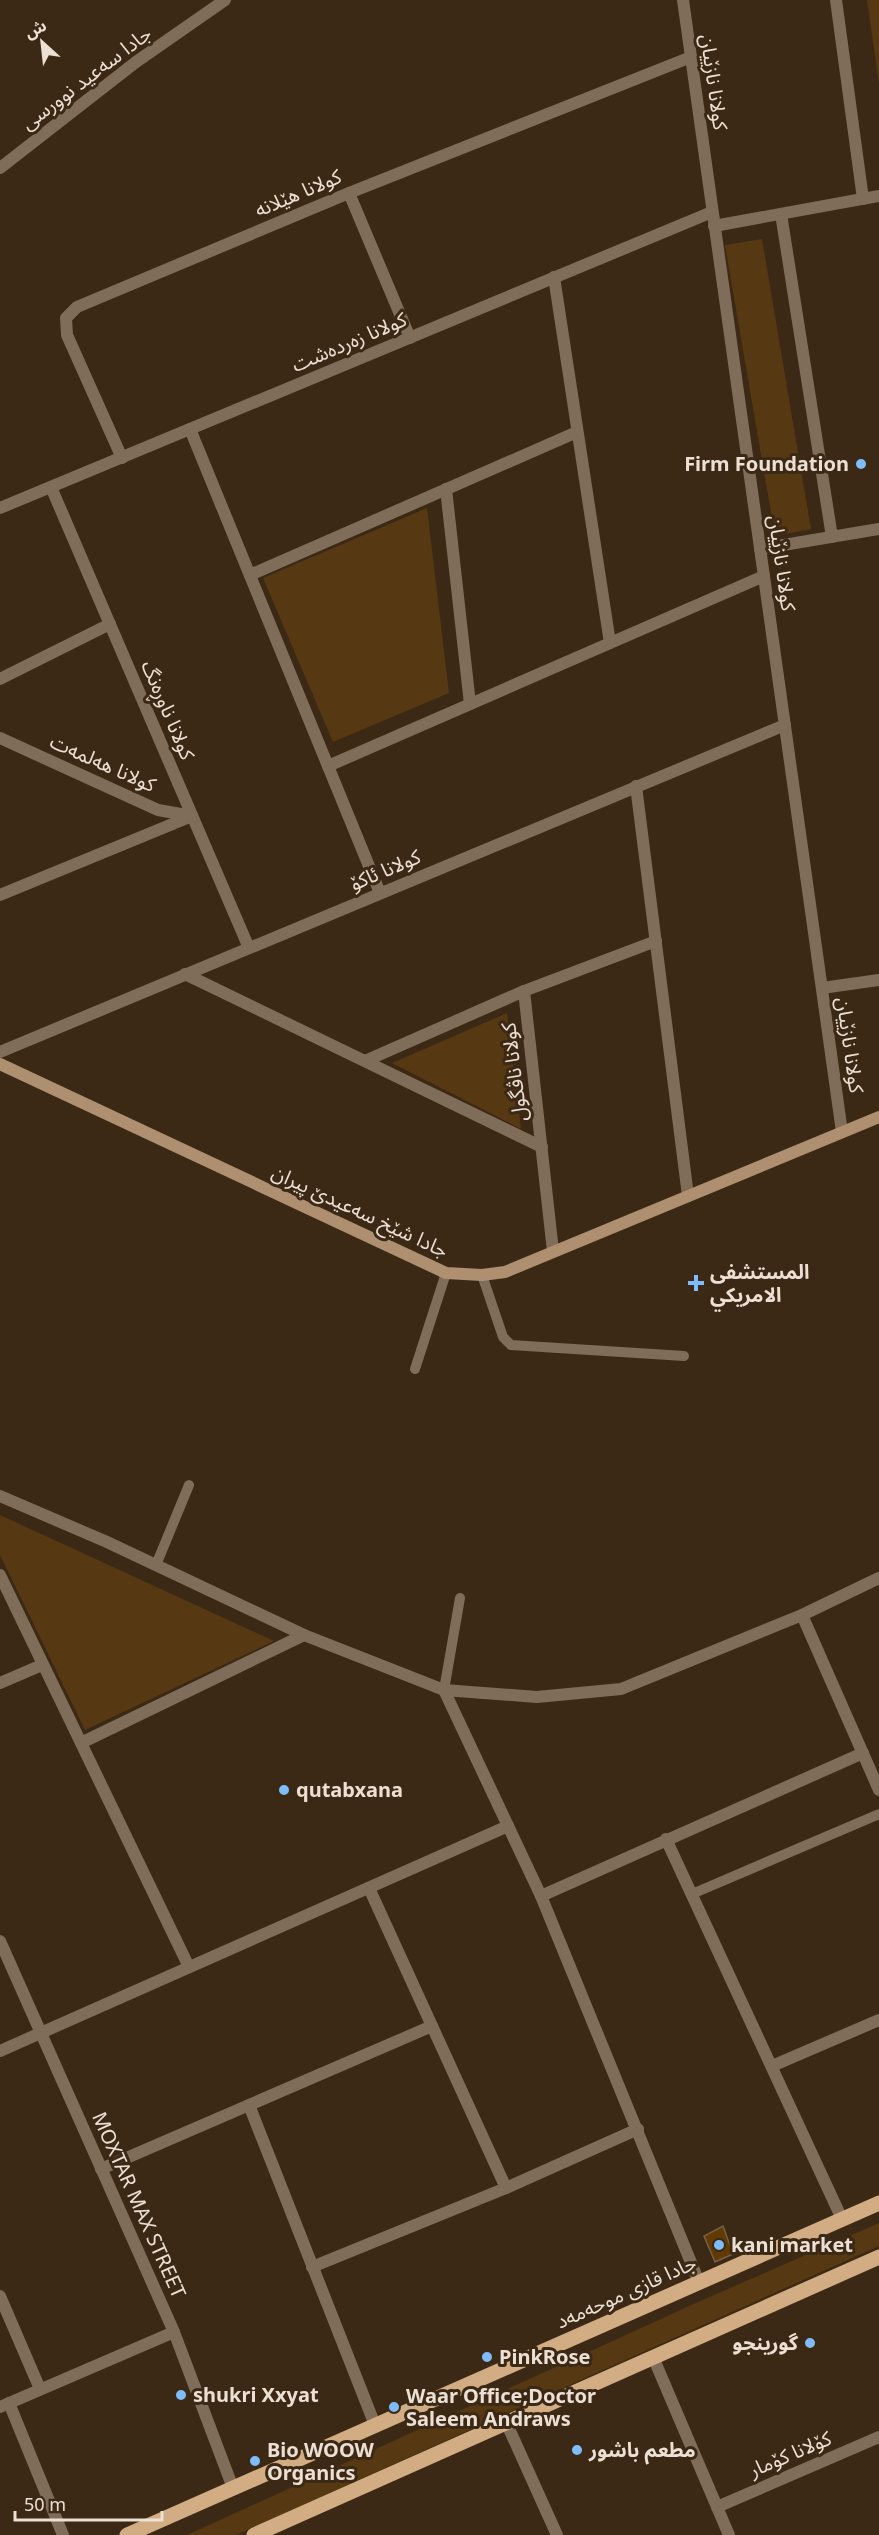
<svg xmlns="http://www.w3.org/2000/svg" width="879" height="2535" font-family="'Noto Sans','Noto Sans Arabic',sans-serif">
<rect width="100%" height="100%" fill="#3b2915"/>
<g fill="#563812">
<polygon points="867,0 879,0 879,84"/>
<polygon points="762,239 811,529 775,536 725,245"/>
<polygon points="427,508 449,693 333,742 263,578"/>
<polygon points="507,1013 521,1129 392,1063"/>
<polygon points="0,1515 274,1641 85,1730 0,1555"/>
<polygon points="879,2223 879,2246 236,2535 187,2535 698,2302"/>
</g>
<polygon fill="#613b03" stroke="#74604a" stroke-width="1.5" points="723,2226 733,2254 715,2262 704,2236"/>
<g fill="none" stroke-linecap="round" stroke-linejoin="round">
<g stroke="#7f6d59" stroke-width="10">
<polyline points="482,1275 503,1337 511,1345 684,1356"/>
<polyline points="415,1369 446,1273"/>
<polyline points="156,1565 189,1485"/>
<polyline points="444,1690 460,1598"/>
<polyline points="692,1894 879,1814"/>
</g>
<g stroke="#7f6d59" stroke-width="12">
<polyline points="683,0 842,1132"/>
<polyline points="836,0 863,199"/>
<polyline points="0,168 136,62 225,0"/>
<polyline points="349,193 410,338"/>
<polyline points="781,214 832,537"/>
<polyline points="714,226 879,196"/>
<polyline points="554,277 610,643"/>
<polyline points="190,429 380,893"/>
<polyline points="122,458 67,335 66,318 77,307 349,193 691,57"/>
<polyline points="51,487 249,948"/>
<polyline points="446,489 470,704"/>
<polyline points="0,508 712,212"/>
<polyline points="760,549 879,529"/>
<polyline points="250,575 577,432"/>
<polyline points="0,679 110,624"/>
<polyline points="0,738 158,810 192,816"/>
<polyline points="328,766 764,576"/>
<polyline points="636,786 688,1196"/>
<polyline points="0,895 192,816"/>
<polyline points="185,974 542,1147"/>
<polyline points="822,988 879,980"/>
<polyline points="524,991 553,1251"/>
<polyline points="0,1052 785,725"/>
<polyline points="365,1061 524,991 656,941"/>
<polyline points="0,1496 107,1542 304,1635 444,1690 537,1697 621,1689 802,1615 879,1578"/>
<polyline points="0,1575 189,1967"/>
<polyline points="802,1615 879,1790"/>
<polyline points="0,1683 42,1665"/>
<polyline points="444,1690 541,1896 699,2282"/>
<polyline points="83,1742 304,1635"/>
<polyline points="666,1839 842,2219"/>
<polyline points="369,1888 506,2188"/>
<polyline points="541,1896 863,1753"/>
<polyline points="0,1941 174,2332 233,2488"/>
<polyline points="0,2051 508,1826"/>
<polyline points="772,2066 879,2020"/>
<polyline points="249,2105 375,2425"/>
<polyline points="101,2169 432,2026"/>
<polyline points="312,2267 506,2188 638,2129"/>
<polyline points="0,2296 40,2389"/>
<polyline points="653,2357 729,2535"/>
<polyline points="9,2403 63,2535"/>
<polyline points="0,2407 174,2332"/>
<polyline points="506,2422 557,2535"/>
<polyline points="717,2507 879,2437"/>
</g>
<polyline stroke="#ae9071" stroke-width="12" points="0,1064 446,1273 482,1275 505,1272 879,1117"/>
<g stroke="#d2ac83" stroke-width="15">
<polyline points="127,2535 879,2203"/>
<polyline points="254,2535 879,2257"/>
</g>
</g>
<g fill="#7fbdfa" stroke="#3b2915" stroke-width="2">
<circle cx="861" cy="464" r="6"/>
<path d="M693 1274h6v6h6v6h-6v6h-6v-6h-6v-6h6z"/>
<circle cx="284" cy="1790" r="6"/>
<circle cx="719" cy="2245" r="6"/>
<circle cx="810" cy="2343" r="6"/>
<circle cx="487" cy="2357" r="6"/>
<circle cx="181" cy="2395" r="6"/>
<circle cx="394" cy="2407" r="6"/>
<circle cx="577" cy="2450" r="6"/>
<circle cx="255" cy="2461" r="6"/>
</g>
<g text-anchor="middle" stroke-width="6" stroke-linejoin="round" paint-order="stroke">
<g font-size="20" fill="#ece0d4" stroke="#3b2915">
<text transform="translate(86 78) rotate(-37)" y="7">جادا سەعید نوورسی</text>
<text transform="translate(714 82) rotate(82)" y="7">کولانا نازێیان</text>
<text transform="translate(298 193) rotate(-23)" y="7">کولانا هێلانە</text>
<text transform="translate(349 342) rotate(-23)" y="7">کولانا زەردەشت</text>
<text transform="translate(782 563) rotate(82)" y="7">کولانا نازێیان</text>
<text transform="translate(168 710) rotate(67)" y="7">کولانا ناوڕەنگ</text>
<text transform="translate(103 763) rotate(24)" y="7">کولانا هەلمەت</text>
<text transform="translate(385 870) rotate(-23)" y="7">کولانا ئاکۆ</text>
<text transform="translate(850 1045) rotate(82)" y="7">کولانا نازێیان</text>
<text transform="translate(514 1072) rotate(-97)" y="7">کولانا ناڤگول</text>
<text transform="translate(360 1211) rotate(25)" y="7">جادا شێخ سەعیدێ پیران</text>
<text transform="translate(139 2205) rotate(66)" y="7">MOXTAR MAX STREET</text>
<text transform="translate(626 2292) rotate(-24)" y="7">جادا قازی موحەمەد</text>
<text transform="translate(790 2454) rotate(-23)" y="7">کۆلانا کۆمار</text>
</g>
<g font-size="20" font-weight="bold" fill="#ece0d4" stroke="#3b2915" text-anchor="start">
<text x="849" y="471" text-anchor="end">Firm Foundation</text>
<text x="710" y="1279">المستشفى<tspan x="710" dy="23">الامريكي</tspan></text>
<text x="296" y="1797">qutabxana</text>
<text x="731" y="2252">kani market</text>
<text x="798" y="2350" text-anchor="end">گورينجو</text>
<text x="499" y="2364">PinkRose</text>
<text x="193" y="2402">shukri Xxyat</text>
<text x="406" y="2403">Waar Office;Doctor<tspan x="406" dy="23">Saleem Andraws</tspan></text>
<text x="267" y="2457">Bio WOOW<tspan x="267" dy="23">Organics</tspan></text>
<text x="589" y="2457">مطعم باشور</text>
</g>
</g>
<g transform="translate(42 42) rotate(333)" stroke="#3b2915" stroke-width="4.5" paint-order="stroke">
<path d="M0-4.5L10 22L0 15L-10 22Z" fill="#ece0d4"/>
<text y="-9" font-size="16" font-weight="bold" text-anchor="middle" fill="#ece0d4">ش</text>
</g>
<path d="M15 2511v9h147v-9" fill="none" stroke="#ece0d4" stroke-width="3"/>
<text x="24" y="2511" font-size="18" fill="#ece0d4" stroke="#3b2915" stroke-width="4.5" paint-order="stroke">50 m</text>
</svg>
